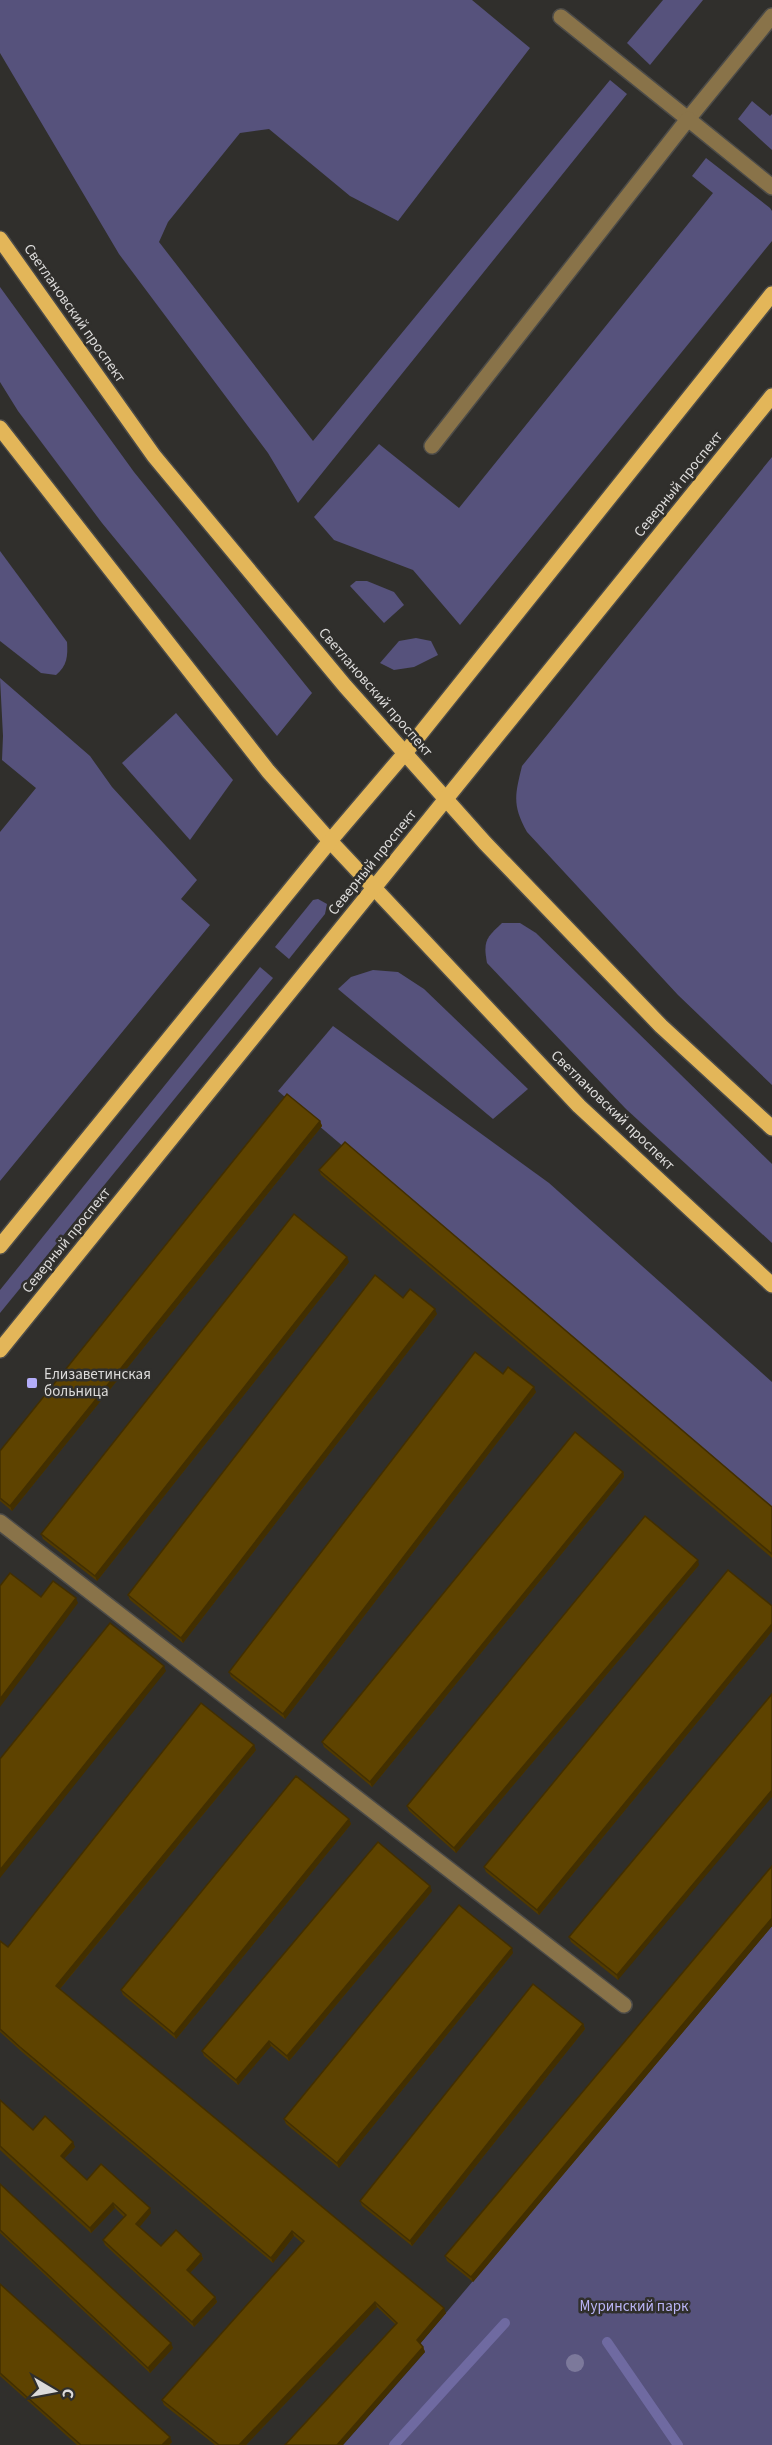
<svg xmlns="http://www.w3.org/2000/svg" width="772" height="2445" font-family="'Source Sans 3',sans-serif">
<rect width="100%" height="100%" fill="#302f2c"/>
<g fill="#56527c">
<polygon points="0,0 472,0 530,48 398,221 350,196 269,129 240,133 168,222 159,242 313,441 610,80 627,94 298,503 268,453 119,254 0,53"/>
<polygon points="663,0 703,0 650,65 627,43"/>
<polygon points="752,101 770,116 772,114 772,150 738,119"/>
<polygon points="706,158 770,208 772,211 772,241 460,625 413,570 334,540 314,517 379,444 459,508 713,193 692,176"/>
<polygon points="0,287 134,472 312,693 277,736 102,523 18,411 0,382"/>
<path d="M 772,457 L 772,1085 L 678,995 L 527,832 C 512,805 515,795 522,766 Z"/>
<path d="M 0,551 L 67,642 C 68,656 67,666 56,675 L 41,673 L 0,641 Z"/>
<polygon points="356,581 367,581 394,592 404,605 384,623 350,586"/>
<polygon points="416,638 431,641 438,655 414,667 394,670 380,663 399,641"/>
<polygon points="0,678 90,756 112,787 197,880 181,899 210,925 0,1181 0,832 36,788 2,760 3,736"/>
<polygon points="176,713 233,780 190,840 122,763"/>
<polygon points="318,899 327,904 325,914 289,959 275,947 313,900"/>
<path d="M 502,923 L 520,923 L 536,933 L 772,1164 L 772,1243 L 626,1109 L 487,963 C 483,941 486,938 502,923 Z"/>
<polygon points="260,967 273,978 0,1313 0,1290"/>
<polygon points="373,970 398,972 424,989 528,1089 493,1119 338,989 351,977"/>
<polygon points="333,1026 549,1183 772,1382 772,1511 278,1091"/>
<polygon points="772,1926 772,2445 343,2445 425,2352 419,2345"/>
</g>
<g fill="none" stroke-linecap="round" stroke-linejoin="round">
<g stroke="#6f6aa1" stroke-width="10">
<polyline points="607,2342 678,2445"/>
<polyline points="394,2445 505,2323"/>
</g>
<g stroke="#4c4b48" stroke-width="18">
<g id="minor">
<polyline points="561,17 688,119 772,16"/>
<polyline points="432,446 688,119 772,187"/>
<polyline points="0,1522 624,2005"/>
</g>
</g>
<g stroke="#4c4b48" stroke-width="18">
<g id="major">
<polyline points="0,239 154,456 345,686 485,843 661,1026 772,1128"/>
<polyline points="0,428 268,771 330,841 579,1106 772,1285"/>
<polyline points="0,1246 330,841 405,753 772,294"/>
<polyline points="0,1350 772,396"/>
</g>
</g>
<use href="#minor" stroke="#897349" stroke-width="15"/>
<use href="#major" stroke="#e3b659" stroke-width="15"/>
</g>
<circle fill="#7c799b" cx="575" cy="2363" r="9"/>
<g fill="#513a00">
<polygon points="320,1121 322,1126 12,1511 0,1501 0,1451"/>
<polygon points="319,1170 772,1507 772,1558 321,1175"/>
<polygon points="349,1262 97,1581 43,1539 41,1534"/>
<polygon points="403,1298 437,1314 183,1643 130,1600 128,1595"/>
<polygon points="503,1374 536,1392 285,1719 231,1677 229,1672"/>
<polygon points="623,1472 624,1477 372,1787 324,1747 322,1742"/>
<polygon points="699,1565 456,1853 409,1811 407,1806"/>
<polygon points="772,1606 772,1631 539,1915 486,1872 484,1867"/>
<polygon points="772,1694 618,1980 571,1942 569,1937"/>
<polygon points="256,1750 60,1989 446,2313 420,2343 423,2347 425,2352 377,2307 246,2445 215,2445 164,2405 162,2400 302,2243 294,2236 273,2263 22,2052 0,2032 0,1941 8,1947"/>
<polygon points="349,1819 351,1824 176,2039 123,1995 121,1990"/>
<polygon points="772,1866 772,1926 473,2282 447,2261 445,2256"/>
<polygon points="432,1891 289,2061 271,2046 238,2085 204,2056 202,2051"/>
<polygon points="513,1953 339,2168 286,2124 284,2119"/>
<polygon points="583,2024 585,2029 412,2246 362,2206 360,2201"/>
<polygon points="0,2100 33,2130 75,2147 64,2159 87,2180 151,2213 139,2227 161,2246 201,2254 203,2259 190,2273 215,2297 217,2302 194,2327 105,2245 103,2240 124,2217 115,2208 91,2233 0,2150"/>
<polygon points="0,2184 173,2348 150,2373 0,2233"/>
<polygon points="0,2284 172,2442 169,2445 77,2445 0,2376"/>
</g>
<g fill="#422f00">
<polygon points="320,1121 322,1126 12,1511 10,1506"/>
<polygon points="347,1257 349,1262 97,1581 95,1576"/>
<polygon points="435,1309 437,1314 183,1643 181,1638"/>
<polygon points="534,1387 536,1392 285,1719 283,1714"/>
<polygon points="623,1472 624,1477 372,1787 370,1782"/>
<polygon points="698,1560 699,1565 456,1853 454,1848"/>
<polygon points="76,1598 78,1603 0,1707 0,1699"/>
<polygon points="772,1624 772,1631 539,1915 537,1910"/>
<polygon points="164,1666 166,1671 0,1878 0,1870"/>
<polygon points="254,1745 256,1750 58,1991 56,1986"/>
<polygon points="772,1790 772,1797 618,1980 617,1975"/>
<polygon points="349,1819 351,1824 176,2039 174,2034"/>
<polygon points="430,1886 432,1891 289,2061 287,2056"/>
<polygon points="772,1918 772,1926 473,2282 471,2277"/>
<polygon points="512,1948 513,1953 339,2168 337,2163"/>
<polygon points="583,2024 585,2029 412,2246 410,2241"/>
<polygon points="269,2041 271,2046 238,2085 236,2080"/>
<polygon points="73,2142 75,2147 62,2161 61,2156"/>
<polygon points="113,2203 115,2208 91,2233 90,2228"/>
<polygon points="150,2208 151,2213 138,2229 136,2224"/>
<polygon points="292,2231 294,2236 273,2263 271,2258"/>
<polygon points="201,2254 203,2259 188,2275 187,2270"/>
<polygon points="215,2297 217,2302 194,2327 192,2322"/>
<polygon points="375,2302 377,2307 246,2445 239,2445"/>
<polygon points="444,2308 446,2313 419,2345 417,2340"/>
<polygon points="171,2343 173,2348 150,2373 148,2368"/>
<polygon points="423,2347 425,2352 343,2445 337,2445"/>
<polygon points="170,2437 172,2442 169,2445 162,2445"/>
</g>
<g fill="#5e4300" stroke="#422f00" stroke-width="1.5">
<polygon points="287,1094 320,1121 10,1506 0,1498 0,1451"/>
<polygon points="345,1142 772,1507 772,1554 319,1170"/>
<polygon points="294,1214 347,1257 95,1576 41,1534"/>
<polygon points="375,1275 403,1298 410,1289 435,1309 181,1638 128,1595"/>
<polygon points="475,1352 503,1374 508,1367 534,1387 283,1714 229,1672"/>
<polygon points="575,1432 623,1472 370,1782 322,1742"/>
<polygon points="645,1516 698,1560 454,1848 407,1806"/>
<polygon points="728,1570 772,1606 772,1624 537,1910 484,1867"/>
<polygon points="10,1573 41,1597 53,1581 76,1598 0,1699 0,1586"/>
<polygon points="110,1623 164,1666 0,1870 0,1759"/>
<polygon points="772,1694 772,1790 617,1975 569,1937"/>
<polygon points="201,1703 254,1745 56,1986 444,2308 417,2340 423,2347 337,2445 285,2445 397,2323 375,2302 239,2445 219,2445 162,2400 304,2241 292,2231 271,2258 20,2047 0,2029 0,1941 8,1947"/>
<polygon points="296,1776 349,1819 174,2034 121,1990"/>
<polygon points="378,1842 430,1886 287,2056 269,2041 236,2080 202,2051"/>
<polygon points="772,1866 772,1918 471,2277 445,2256"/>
<polygon points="459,1905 512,1948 337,2163 284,2119"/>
<polygon points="533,1984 583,2024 410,2241 360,2201"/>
<polygon points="0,2100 33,2130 45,2116 73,2142 61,2156 87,2180 101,2164 150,2208 136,2224 161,2246 176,2230 201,2254 187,2270 215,2297 192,2322 103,2240 126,2215 113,2203 90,2228 0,2146"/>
<polygon points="0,2184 171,2343 148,2368 0,2230"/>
<polygon points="0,2284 170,2437 162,2445 81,2445 0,2373"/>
</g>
<rect fill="#b3adf9" stroke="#302f2c" stroke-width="2" x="26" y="1377" width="12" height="12" rx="3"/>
<g text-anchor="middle" stroke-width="5" stroke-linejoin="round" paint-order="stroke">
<g font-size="15" fill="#dcdbda" stroke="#302f2c">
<text transform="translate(75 313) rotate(55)" y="5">Светлановский проспект</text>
<text transform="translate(678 484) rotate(-51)" y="5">Северный проспект</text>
<text transform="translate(376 692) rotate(49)" y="5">Светлановский проспект</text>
<text transform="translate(372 862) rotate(-51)" y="5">Северный проспект</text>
<text transform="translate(613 1110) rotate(44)" y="5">Светлановский проспект</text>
<text transform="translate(66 1240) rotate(-51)" y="5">Северный проспект</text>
</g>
<g font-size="15" fill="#dcdbda" stroke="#302f2c" text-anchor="start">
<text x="44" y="1379">Елизаветинская<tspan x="44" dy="17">больница</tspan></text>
</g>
<g font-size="15" fill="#bab5f6" stroke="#302f2c">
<text x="634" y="2311">Муринский парк</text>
</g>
</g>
<g transform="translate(54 2391) rotate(100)" stroke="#302f2c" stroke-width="4.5" paint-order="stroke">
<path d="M0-4.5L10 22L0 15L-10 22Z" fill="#dcdbda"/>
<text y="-9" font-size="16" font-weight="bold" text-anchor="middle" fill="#dcdbda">С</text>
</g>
</svg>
